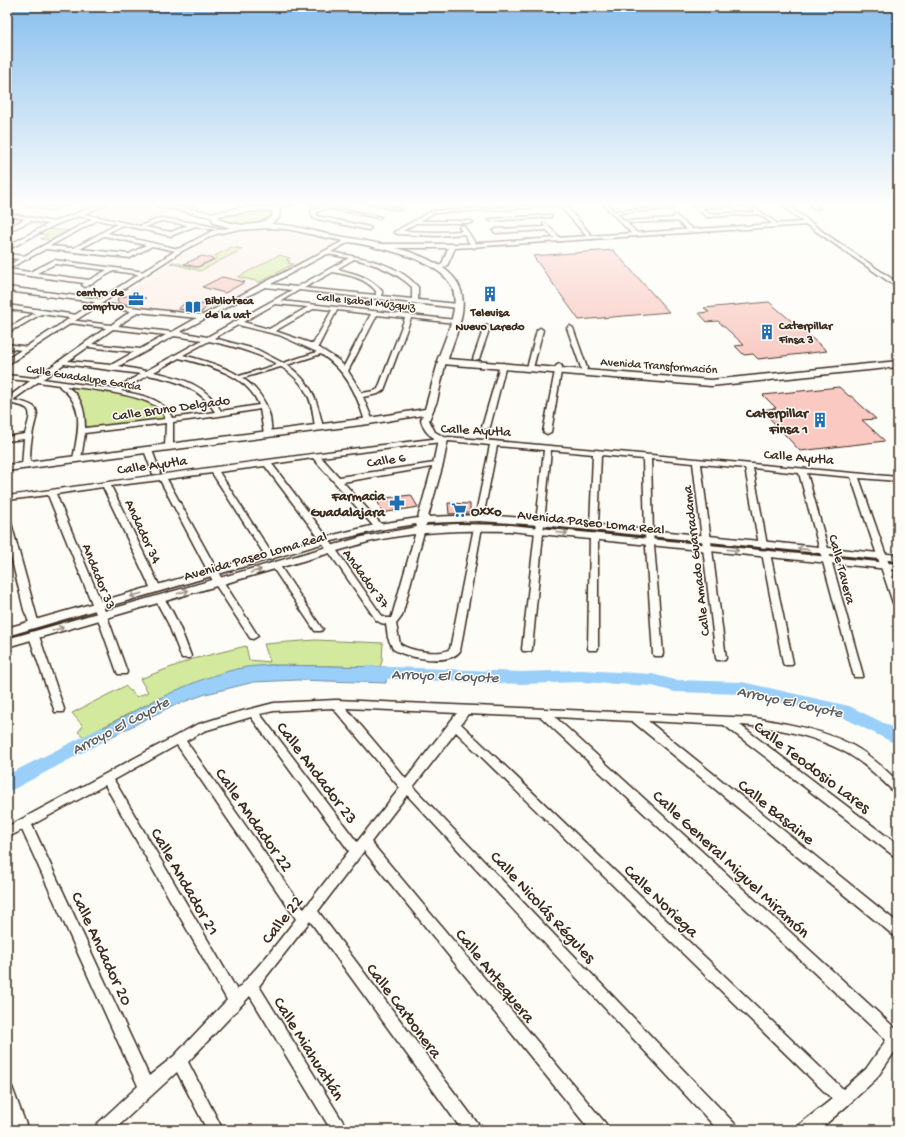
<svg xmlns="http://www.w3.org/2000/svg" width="905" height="1137" font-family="'Gochi Hand',sans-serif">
<rect width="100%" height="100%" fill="#fdfcf7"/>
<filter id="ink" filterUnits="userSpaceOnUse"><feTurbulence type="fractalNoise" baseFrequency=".025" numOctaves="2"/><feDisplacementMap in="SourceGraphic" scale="8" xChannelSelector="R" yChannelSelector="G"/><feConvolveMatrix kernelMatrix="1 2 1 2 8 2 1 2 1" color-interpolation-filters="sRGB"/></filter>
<g filter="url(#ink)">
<g fill="#fcede7">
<polygon points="108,204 152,204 180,209 141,226 82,214"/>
<polygon points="489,204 566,204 494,209"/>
<polygon points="272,228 342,242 203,316 107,305 181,255 220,235 227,233"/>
</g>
<g fill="#d3e99e" stroke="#878a5e">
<polygon points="275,210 274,218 269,221 242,227 221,221 219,217 223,213"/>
<polygon points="48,229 70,231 53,241 41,239 48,235 40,234"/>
<polygon points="230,247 243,249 200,271 170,263 173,262 197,268 216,259 217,257 214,256 229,249 228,249"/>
<polygon points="279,255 290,258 286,260 290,261 288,263 293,264 260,282 238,277"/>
<path d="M 61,384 L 134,394 L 155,402 L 169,420 L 86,428 C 83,407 81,395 61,384 Z"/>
<polygon points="315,640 383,643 382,661 380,667 270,665 237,669 157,699 84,737 78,732 83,726 72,713 125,686 137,697 148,692 140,679 193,659 246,646 249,660 270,662 264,644"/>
</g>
<path fill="#99cff8" stroke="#738da1" d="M 270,665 L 387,667 L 386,683 L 298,680 L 254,682 L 206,694 L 172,706 L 89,748 L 81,739 C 132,714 181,682 237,669 C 248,666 259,666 270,665 Z"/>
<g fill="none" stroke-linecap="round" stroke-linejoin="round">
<g fill="#99cff8" fill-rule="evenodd">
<polygon points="367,666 522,672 581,670 652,674 675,680 742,682 849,706 898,730 898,745 838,715 742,694 675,692 652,686 581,682 522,684 367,678 361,676 358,672 361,668"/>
<polygon points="102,727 108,729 111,734 108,739 14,789 7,791 7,775"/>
</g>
</g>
<g fill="#f9c9c2" stroke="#3b2a1e">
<polygon points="613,250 669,312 579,320 533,256"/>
<polygon points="202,256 214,259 197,267 184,264"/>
<polygon points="222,277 245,282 225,293 202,287"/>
<polygon points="132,295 146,298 142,301 134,304 122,304 118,302 117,298"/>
<polygon points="769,302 820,345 827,351 758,359 753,354 744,355 735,346 744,345 718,321 707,322 699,313 709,312 704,308"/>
<polygon points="185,303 208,305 202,312 178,309"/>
<polygon points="839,387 849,396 851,396 876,419 862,420 885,441 800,451 762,410 776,408 763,395"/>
<polygon points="411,495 418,507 382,513 377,499"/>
<polygon points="448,503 470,504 470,513 449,514"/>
</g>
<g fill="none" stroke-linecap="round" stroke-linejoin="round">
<g stroke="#3b2a1e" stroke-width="3">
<g id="pedestrian">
<polygon points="13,326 17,327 7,334 7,331"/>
<polygon points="282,363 285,365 284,366 239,379 236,377"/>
</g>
</g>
<g stroke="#3b2a1e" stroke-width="3">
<g id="minor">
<path d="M 22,204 C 31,202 41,208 51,207 C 57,207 63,203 69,204 L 51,210 Z"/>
<path d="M 102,204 L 107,204 L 84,214 L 140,226 L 161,218 L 195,223 L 219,228 L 216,230 L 195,226 L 171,236 L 122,225 L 108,233 L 183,250 L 180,252 L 152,246 L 130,258 L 46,249 L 8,269 L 30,272 L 54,260 L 145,272 L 146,273 L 143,275 L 114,271 L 85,287 L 82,285 L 84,283 L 7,273 L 7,266 L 19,259 L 7,258 L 7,254 L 24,256 L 92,219 L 79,216 L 55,225 L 7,250 L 7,246 L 48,224 L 31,221 L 7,232 L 7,228 L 25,219 L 7,215 L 7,213 L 53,222 ZM 98,220 L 117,224 L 74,248 L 50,246 ZM 161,221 L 188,225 L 171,232 L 145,227 ZM 104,236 L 146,245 L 129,254 L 80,249 ZM 55,264 L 107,270 L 89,280 L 37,273 Z"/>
<polygon points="191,204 196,204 187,207 187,205"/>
<polygon points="311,204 318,204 381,217 379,218 327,208 316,213 317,216 370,227 371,228 368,230 313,218 311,211 321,207"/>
<polygon points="367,204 375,204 401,209 399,210"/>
<polygon points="560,204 565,205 593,237 593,239 589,239 560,206 433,213 421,221 471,221 473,222 471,223 416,223 403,231 436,232 462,231 459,227 462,225 464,226 477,246 474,248 472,247 464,234 436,236 397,234 394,232 432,211"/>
<polygon points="603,204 607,204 614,211 674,207 674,209 672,209 617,213 624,221 674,218 673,216 675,215 695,231 690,232 677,221 627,223 639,235 634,236"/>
<polygon points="691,204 695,204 698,206 748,204 746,205 702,208 710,214 756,212 753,209 755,208 779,225 775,226 759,214 707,217"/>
<polygon points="810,204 814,204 820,208 816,209"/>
<polygon points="549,215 551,215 551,217 490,221 488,220 490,219"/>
<polygon points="545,223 561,239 561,241 557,241 547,230 496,233 493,231 496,229 545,227 543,224"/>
<path d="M 349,238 L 351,239 L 351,241 L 331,252 C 362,258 396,262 418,287 L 418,300 L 458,304 L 461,306 L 458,308 L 299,290 L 281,301 L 456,320 L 456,322 L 454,323 L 411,318 L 384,390 L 378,394 L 363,397 L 373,421 L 372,423 L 366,423 L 365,421 C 356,392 347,372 321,354 L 287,365 C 313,384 316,397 323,427 L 319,429 L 315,427 C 313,416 313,404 307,394 C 291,361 242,348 209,341 L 183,355 C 218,364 257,375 269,413 C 271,419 271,427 272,434 L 271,436 L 265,436 L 264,434 L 260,409 L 219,416 L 173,422 L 173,447 L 169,449 L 165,447 L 166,423 L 85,433 L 81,459 L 77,461 L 73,459 C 78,432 86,406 60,387 L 59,385 L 38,382 L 13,400 C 48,407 35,412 32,437 C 30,447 30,456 30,466 L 29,468 L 23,468 L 22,466 L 24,439 L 7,441 L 7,437 L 25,434 C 32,410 34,407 7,403 L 7,398 L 30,381 L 7,379 L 7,375 L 35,378 L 106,328 L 71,323 L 69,322 L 69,320 L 111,325 L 131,311 L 93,306 L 93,304 L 95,303 L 203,315 ZM 327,254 L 349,258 L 297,287 L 271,284 ZM 354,259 C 376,264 396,272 412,287 L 412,299 L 382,296 L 382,291 C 370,277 354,273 337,269 ZM 333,272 C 349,275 365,278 376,291 L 376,295 L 304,288 ZM 265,287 L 292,290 L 207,337 L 180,332 ZM 275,304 L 308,307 L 269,329 L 243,322 ZM 315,308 L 332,310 L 313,344 L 275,331 ZM 337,310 L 371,314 L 344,366 L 338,360 L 318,347 ZM 138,312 L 197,318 L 172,332 L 118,326 ZM 377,315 L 405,318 L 378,389 L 374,391 L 362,393 L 348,371 ZM 238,325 L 279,335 L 317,352 L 283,363 L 258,350 L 214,338 ZM 113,329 L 166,335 L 140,349 L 92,344 ZM 174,336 L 202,340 L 146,371 L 119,366 ZM 88,347 L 134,352 L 111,365 L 68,361 ZM 179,358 C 207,365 247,374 259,405 L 221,411 C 207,385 181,378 154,372 ZM 64,364 L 141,374 L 114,389 L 43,379 ZM 148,375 C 175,380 201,388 215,412 L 172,418 C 165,398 139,395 121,391 ZM 66,386 C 89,389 145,394 161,410 C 163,412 164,416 165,419 L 85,428 C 85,410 82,396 66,386 Z"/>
<polygon points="7,305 77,315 80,317 77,319 41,314 17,328 7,328 7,324 14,325 35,313 7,309"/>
<polygon points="487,325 490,327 479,359 474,360 473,359 484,327"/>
<polygon points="570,326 573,328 587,368 585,374 581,374 580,373 581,368 567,328"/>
<polygon points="540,328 543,330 533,368 530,370 528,369 527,368 537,330"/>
<polygon points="7,344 28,347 31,349 28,351 7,348"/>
<polygon points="503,363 506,365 490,427 486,429 483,429 482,427 500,365"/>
<polygon points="559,364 562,366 551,432 547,434 543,432 556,366"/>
<path d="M 449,437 L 898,477 L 898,481 L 859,478 L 898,590 L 898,606 L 893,603 L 851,477 L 807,473 L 863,675 L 862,677 L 854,677 L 799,473 L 753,468 L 767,545 L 763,548 L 759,545 L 745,468 L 701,464 L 726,658 L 725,660 L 717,660 L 716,658 L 693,463 L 651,459 L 653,533 L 663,654 L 662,656 L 654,656 L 653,654 L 645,533 L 643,459 L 601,455 L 598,527 L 594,530 L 590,527 L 593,454 L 551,450 L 532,649 L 531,651 L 523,651 L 522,649 L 544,450 L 497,446 L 483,518 L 479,521 L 475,518 L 490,445 L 449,441 L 321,457 L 339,477 L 441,462 L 442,464 L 438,466 L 343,482 L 382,525 L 383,527 L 382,529 L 376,529 L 313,458 L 272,464 L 328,538 L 382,616 L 386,618 L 391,618 L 392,616 L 417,528 L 421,525 L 424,526 L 425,528 L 402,616 L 396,624 L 400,644 C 410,651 440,656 450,649 L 474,527 L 475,525 L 481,525 L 482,527 L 460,651 C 449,666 407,658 393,649 L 388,638 L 386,624 L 381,623 L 376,620 L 322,542 L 265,466 L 219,472 L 274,557 L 270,560 L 266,557 L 212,473 L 167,479 L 223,581 L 258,636 L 253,639 L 250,638 L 213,581 L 160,480 L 111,486 L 161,589 L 156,592 L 151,589 L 103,487 L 56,494 L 107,616 L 127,672 L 126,674 L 118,674 L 117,672 L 97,616 L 48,495 L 7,500 L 7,496 C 154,476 301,454 449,437 Z"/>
<polygon points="145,448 151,448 152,450 160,472 159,474 153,474 152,472 144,450"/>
<polygon points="7,520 11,523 39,625 37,627 31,627 24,610 7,540"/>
<polygon points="594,533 598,536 598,648 597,650 589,650 588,648 590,536"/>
<polygon points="766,550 770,553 793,663 792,665 784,665 783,663 762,553"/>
<polygon points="275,562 278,563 321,627 323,629 321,631 315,631 271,565"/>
<path d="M 160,596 C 170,599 187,645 191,656 L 190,658 L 182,658 L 181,656 L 168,623 L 155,599 Z"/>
<polygon points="34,633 39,636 64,709 63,712 55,712 54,709 29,636"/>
<path d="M 336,700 L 755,718 C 787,724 820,729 850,744 C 868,753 884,768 898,782 L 898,793 L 894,792 C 878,776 861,760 841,750 C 811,735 774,727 740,725 L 898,845 L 898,857 L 894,856 L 724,725 L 648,721 L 898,923 L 898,937 L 893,935 L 632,721 L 555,717 L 896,1029 L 898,1028 L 898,1047 L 876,1079 L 848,1105 L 819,1130 L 798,1130 L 800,1124 L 832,1099 L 456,732 L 413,787 L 735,1124 L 737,1130 L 718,1130 L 407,795 L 371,842 L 606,1124 L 608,1130 L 590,1130 L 364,851 L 318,911 L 478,1124 L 480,1130 L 462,1130 L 310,921 L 259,986 L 348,1130 L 331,1130 L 250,996 L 188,1062 L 223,1130 L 207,1130 L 177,1072 L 114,1130 L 95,1130 L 97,1124 L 138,1086 L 22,830 L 7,838 L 7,827 L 196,725 L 231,714 L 274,703 ZM 333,708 L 400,788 L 357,842 L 260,714 L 274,711 ZM 346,708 L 457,713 L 406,779 ZM 468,714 L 541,717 L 886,1040 L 866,1069 L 843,1089 L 461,724 ZM 251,717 L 349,851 L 304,909 L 186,741 L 204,731 ZM 177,745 L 296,919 L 267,956 L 237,990 L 114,780 ZM 105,785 L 227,1000 L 174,1056 L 149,1076 L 32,825 Z"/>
<polygon points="7,1084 12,1087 28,1130 12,1130 7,1114"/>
</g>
</g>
<g stroke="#3b2a1e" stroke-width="3">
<g id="tertiary">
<polygon points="284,204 292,204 268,211 265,209"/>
<polygon points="781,204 787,204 823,232 898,283 898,288 807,225 455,248 447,266 439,270 436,268 442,264 448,248 376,248 373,246 376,244 465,244 803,222"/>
<polygon points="239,226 241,227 241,229 216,234 182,251 7,365 7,359 95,302 7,291 7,287 100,299 178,249 212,231"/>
<path d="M 439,359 L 445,359 L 446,361 L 437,401 L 429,420 L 435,432 L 448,439 L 443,464 L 428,517 L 479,515 L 540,519 L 898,555 L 898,561 L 540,525 L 479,521 L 427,523 L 425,526 L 456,524 L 510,525 L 898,564 L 898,570 L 510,531 C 462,530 415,531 368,542 L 7,647 L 7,639 L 362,537 L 417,527 L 416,524 L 379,530 L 328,542 L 7,636 L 7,628 L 321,538 L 379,524 L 418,518 L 433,464 L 438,440 C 428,435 424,431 421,420 L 423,415 L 369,424 L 7,471 L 7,465 L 369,418 L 425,409 Z"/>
</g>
</g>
<g stroke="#3b2a1e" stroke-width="3">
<path id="secondary" d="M 154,204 L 165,204 L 213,213 L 245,207 L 277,208 L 280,210 L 279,218 L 271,224 C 290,224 308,230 327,234 C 362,240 446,251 460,288 C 469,310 454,338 448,359 L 711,380 L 898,361 L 898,367 L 711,386 L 442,364 L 437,361 C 444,342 461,306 452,287 C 437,254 359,244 327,238 C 313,235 299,231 285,229 L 269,228 L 239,230 L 214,223 L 211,217 L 157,206 ZM 255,211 L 273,211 L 272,217 C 252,228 240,226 220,220 L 218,216 Z"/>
</g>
<use href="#pedestrian" fill="#fdfcf7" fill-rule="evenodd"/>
<use href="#minor" fill="#fdfcf7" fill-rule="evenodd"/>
<use href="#tertiary" fill="#fdfcf7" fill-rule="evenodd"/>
<use href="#secondary" fill="#fdfcf7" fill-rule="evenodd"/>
</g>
<defs><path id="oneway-shaft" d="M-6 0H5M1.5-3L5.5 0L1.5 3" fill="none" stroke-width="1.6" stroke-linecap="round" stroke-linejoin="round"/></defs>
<g stroke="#9c938a">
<use href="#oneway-shaft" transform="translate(562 533) rotate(6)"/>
<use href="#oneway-shaft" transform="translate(803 549) rotate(-174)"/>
<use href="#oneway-shaft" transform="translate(733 550) rotate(6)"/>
<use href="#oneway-shaft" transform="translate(256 571) rotate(-16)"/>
<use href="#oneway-shaft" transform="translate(183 592) rotate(-17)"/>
<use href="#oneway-shaft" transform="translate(136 595) rotate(164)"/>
<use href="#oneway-shaft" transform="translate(58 629) rotate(-17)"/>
</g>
</g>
<linearGradient id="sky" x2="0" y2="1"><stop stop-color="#88bfee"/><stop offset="0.56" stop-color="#fefefb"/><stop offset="1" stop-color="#fefefb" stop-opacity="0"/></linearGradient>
<rect width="905" height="363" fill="url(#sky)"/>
<defs>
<g id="building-bare" transform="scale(1.2)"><path d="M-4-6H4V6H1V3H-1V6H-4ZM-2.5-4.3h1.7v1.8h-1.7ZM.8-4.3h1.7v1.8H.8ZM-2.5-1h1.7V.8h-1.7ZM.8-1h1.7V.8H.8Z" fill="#1f6fb2" stroke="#fdfcf7" stroke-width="2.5" paint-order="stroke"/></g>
<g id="office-bare" transform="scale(1.2)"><path d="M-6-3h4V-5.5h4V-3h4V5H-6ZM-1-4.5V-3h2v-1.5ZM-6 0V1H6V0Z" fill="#1f6fb2" stroke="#fdfcf7" stroke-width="2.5" paint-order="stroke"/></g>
<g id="library-bare" transform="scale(1.2)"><path d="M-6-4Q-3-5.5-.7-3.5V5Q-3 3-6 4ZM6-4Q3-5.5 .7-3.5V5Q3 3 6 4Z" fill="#1f6fb2" stroke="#fdfcf7" stroke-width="2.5" paint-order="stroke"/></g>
<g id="pharmacy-bare" transform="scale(1.2)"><path d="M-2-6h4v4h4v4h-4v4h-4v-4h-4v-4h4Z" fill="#1f6fb2" stroke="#fdfcf7" stroke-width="2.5" paint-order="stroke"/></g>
<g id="supermarket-bare" transform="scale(1.2)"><path d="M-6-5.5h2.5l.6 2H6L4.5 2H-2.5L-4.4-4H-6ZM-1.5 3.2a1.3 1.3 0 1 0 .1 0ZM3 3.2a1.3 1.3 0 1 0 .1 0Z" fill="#1f6fb2" stroke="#fdfcf7" stroke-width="2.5" paint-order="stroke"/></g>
</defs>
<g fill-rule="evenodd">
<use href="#building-bare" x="490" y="294"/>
<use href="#office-bare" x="136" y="299"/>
<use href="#library-bare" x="193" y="307"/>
<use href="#building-bare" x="767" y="332"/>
<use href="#building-bare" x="820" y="420"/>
<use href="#pharmacy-bare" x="397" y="503"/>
<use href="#supermarket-bare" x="459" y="510"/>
</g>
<g text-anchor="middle" stroke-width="3" stroke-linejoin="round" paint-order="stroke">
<g font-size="12" font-weight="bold" fill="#3b2a1e" stroke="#fdfcf7" text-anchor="start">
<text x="124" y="296" text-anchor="end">centro de<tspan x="124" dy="14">comptuo</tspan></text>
<text x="205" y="304">Biblioteca<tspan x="205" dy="14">de la uat</tspan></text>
<text x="490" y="316" text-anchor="middle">Televisa<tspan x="490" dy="14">Nuevo Laredo</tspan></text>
<text x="779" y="329">Caterpillar<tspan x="779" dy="14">Finsa 3</tspan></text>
</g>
<g font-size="12" fill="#3b2a1e" stroke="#fdfcf7">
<text transform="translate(366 301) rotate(6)" y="4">Calle Isabel Múzquiz</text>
<text transform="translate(659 365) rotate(4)" y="4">Avenida Transformación</text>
<text transform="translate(84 377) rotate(9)" y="4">Calle Guadalupe García</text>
</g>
<g font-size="14" fill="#3b2a1e" stroke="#fdfcf7">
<text transform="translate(171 407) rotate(-8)" y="5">Calle Bruno Delgado</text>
<text transform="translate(476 429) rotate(3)" y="5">Calle Ayutla</text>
<text transform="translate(799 456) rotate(5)" y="5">Calle Ayutla</text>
<text transform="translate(386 459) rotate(-9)" y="5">Calle 6</text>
<text transform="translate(152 464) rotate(-8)" y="5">Calle Ayutla</text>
<text transform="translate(591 521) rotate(6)" y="5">Avenida Paseo Loma Real</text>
<text transform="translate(144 531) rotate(65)" y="5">Andador 34</text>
<text transform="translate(255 555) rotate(-16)" y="5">Avenida Paseo Loma Real</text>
<text transform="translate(695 561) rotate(-97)" y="5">Calle Amado Guarradama</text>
<text transform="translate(843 569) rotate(75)" y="5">Calle Tavera</text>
<text transform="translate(100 576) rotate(68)" y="5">Andador 33</text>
<text transform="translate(367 578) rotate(54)" y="5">Andador 37</text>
</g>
<g font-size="14" font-weight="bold" fill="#3b2a1e" stroke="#fdfcf7" text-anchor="end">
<text x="808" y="417">Caterpillar<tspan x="808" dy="16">Finsa 1</tspan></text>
<text x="385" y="500">Farmacia<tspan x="385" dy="16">Guadalajara</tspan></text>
<text x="471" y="515" text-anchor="start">Oxxo</text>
</g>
<g font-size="15" font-style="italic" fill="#575c5f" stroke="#fdfcf7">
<text transform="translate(445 675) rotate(2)" y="5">Arroyo El Coyote</text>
<text transform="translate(790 701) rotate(12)" y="5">Arroyo El Coyote</text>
<text transform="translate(120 725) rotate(-28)" y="5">Arroyo El Coyote</text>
</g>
<g font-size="17" fill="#3b2a1e" stroke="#fdfcf7">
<text transform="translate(813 766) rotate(37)" y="6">Calle Teodosio Lares</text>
<text transform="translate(318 772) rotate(53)" y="6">Calle Andador 23</text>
<text transform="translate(777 811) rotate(39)" y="6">Calle Basaine</text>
<text transform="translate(255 819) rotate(55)" y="6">Calle Andador 22</text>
<text transform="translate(732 863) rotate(43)" y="6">Calle General Miguel Miramón</text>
<text transform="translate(186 881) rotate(60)" y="6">Calle Andador 21</text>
<text transform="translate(662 900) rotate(44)" y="6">Calle Noriega</text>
<text transform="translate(544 906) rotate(47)" y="6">Calle Nicolás Régules</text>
<text transform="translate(281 919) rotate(-52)" y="6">Calle 22</text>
<text transform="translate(103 948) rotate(65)" y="6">Calle Andador 20</text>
<text transform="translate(496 975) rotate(51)" y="6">Calle Antequera</text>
<text transform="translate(405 1010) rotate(53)" y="6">Calle Carbonera</text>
<text transform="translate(310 1048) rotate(58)" y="6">Calle Miahuatlán</text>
</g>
</g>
<rect width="905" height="1137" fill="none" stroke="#fdfcf7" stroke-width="24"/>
<rect x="12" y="12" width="881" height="1113" fill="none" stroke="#3b2a1e" stroke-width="1.5" filter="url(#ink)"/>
</svg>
